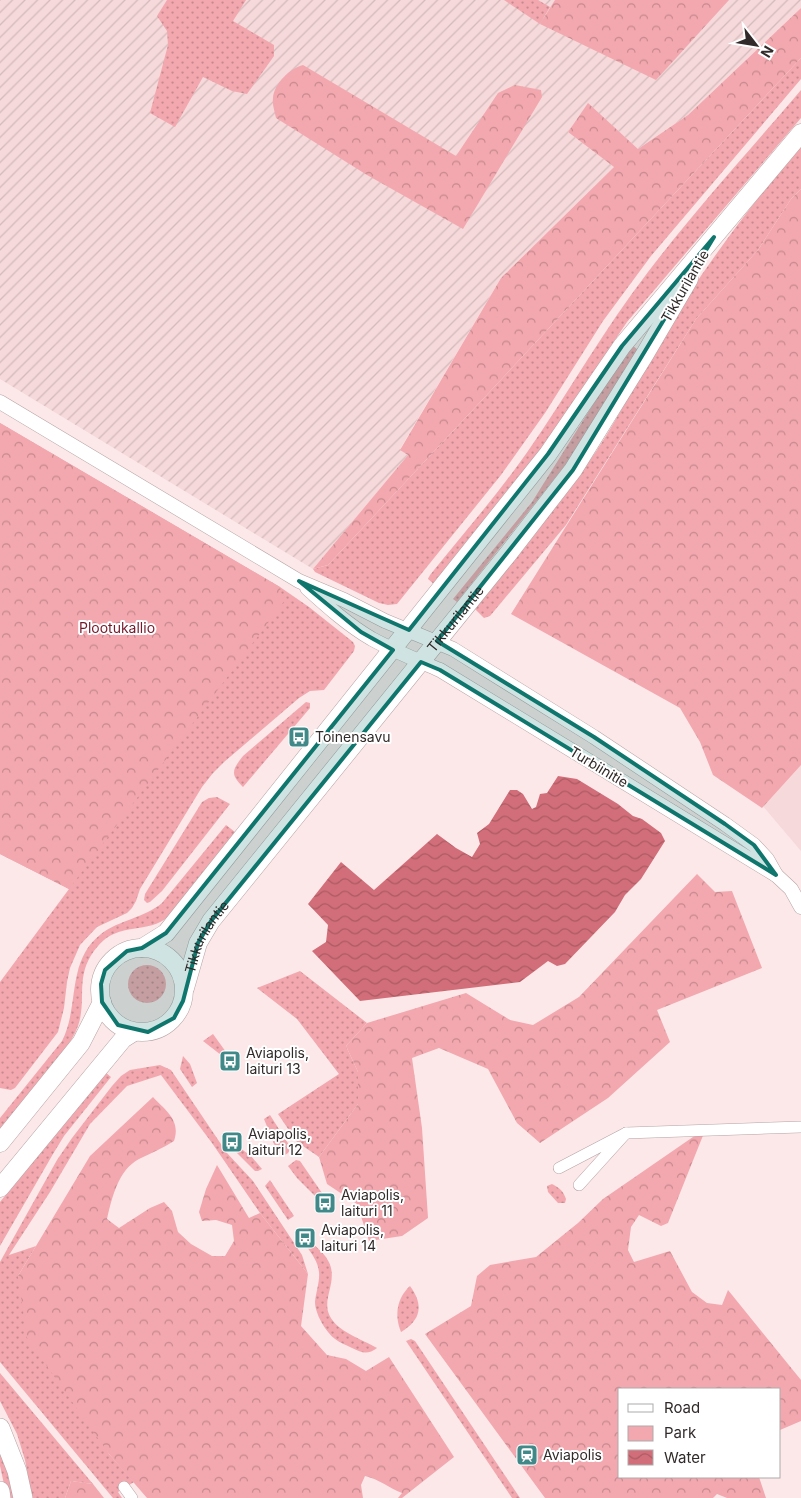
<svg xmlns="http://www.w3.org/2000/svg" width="801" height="1498" font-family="Inter,sans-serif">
<defs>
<pattern id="industrial-furrows" width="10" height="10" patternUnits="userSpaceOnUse" patternTransform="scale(1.25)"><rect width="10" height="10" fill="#f6d9da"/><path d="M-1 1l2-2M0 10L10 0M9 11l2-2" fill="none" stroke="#d3babb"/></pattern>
<pattern id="green-dots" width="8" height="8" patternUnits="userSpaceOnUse" patternTransform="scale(1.25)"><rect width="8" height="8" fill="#f2a8ae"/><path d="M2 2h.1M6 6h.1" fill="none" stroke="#c5898e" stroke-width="1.8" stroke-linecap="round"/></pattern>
<pattern id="forest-crowns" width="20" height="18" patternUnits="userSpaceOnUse" patternTransform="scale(1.25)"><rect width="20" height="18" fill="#f2a8ae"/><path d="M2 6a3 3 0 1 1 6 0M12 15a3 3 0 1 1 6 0" fill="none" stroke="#c5898e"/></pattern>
<pattern id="water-waves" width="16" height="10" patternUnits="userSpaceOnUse" patternTransform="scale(1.25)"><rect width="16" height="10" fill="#d26e79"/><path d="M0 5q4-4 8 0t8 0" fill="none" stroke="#ab5b63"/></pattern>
</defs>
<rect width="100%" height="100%" fill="#fce8e9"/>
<polygon fill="#f6d9da" points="801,763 801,851 762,805"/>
<polygon fill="url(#industrial-furrows)" points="0,0 801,0 801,8 688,115 638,149 588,104 568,132 614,167 501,278 400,449 408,455 313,569 0,379"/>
<g fill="url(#green-dots)">
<polygon points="167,0 246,0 233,21 274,45 274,56 247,94 232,91 203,77 175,127 150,113 168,45 167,31 157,16"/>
<polygon points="504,0 538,0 550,7 540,24"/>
<polygon points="801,58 801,79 651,256 603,321 545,413 501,475 397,604 388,605 379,603 315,572 313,569 328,565"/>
<path d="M 801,90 L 801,118 L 627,322 L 538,455 L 435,585 L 428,579 L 430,575 C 463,534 498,494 528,451 C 569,392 604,329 648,272 C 696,209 750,150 801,90 Z"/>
<path d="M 801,146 L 801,189 L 791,199 L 758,250 L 696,319 L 566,525 L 490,616 L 484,618 L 475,609 C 516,557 559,505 597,450 C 621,414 639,375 661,338 C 702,270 749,207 801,146 Z"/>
<polygon points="632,345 638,350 566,464 457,602 453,599 532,502 604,387"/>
<polygon points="0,423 280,587 309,607 353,642 355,646 354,651 324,690 310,691 299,698 224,762 213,773 202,787 140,889 136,901 132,908 127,913 97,927 80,945 70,968 67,982 64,1008 58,1032 15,1088 11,1090 0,1088 0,982 69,889 0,854"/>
<path d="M 306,702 L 310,703 L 310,708 L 243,787 C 230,774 232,770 243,756 Z"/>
<polygon points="217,797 230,804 162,891 150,902 147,903 144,900 145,894 202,802 209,798"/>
<path d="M 226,825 L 235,832 L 169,916 C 148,935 119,921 98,946 C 73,975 88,997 78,1026 C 71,1045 56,1061 44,1076 C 29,1094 15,1112 0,1130 L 0,1118 L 62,1041 C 80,1006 66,961 101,934 C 119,920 144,918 162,903 Z"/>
<circle cx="147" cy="984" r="19"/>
<polygon points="300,971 367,1023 346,1046 358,1072 358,1104 319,1157 297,1142 278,1114 339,1074 297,1019 257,988"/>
<polygon points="213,1034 226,1052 221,1055 203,1041"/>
<polygon points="183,1056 190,1064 197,1083 192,1087 180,1069"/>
<polygon points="160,1065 171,1070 227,1153 253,1181 302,1255 308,1274 260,1213 212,1143 161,1075 127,1086 90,1124 50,1192 9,1255 36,1246 18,1276 109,1454 134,1482 118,1492 122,1498 113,1498 0,1362 0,1262 57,1160 72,1138 112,1086 121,1076 130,1070"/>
<polygon points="105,1072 111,1077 64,1136 53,1154 0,1246 0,1202"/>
<polygon points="270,1115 291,1148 288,1153 282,1157 274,1144 264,1119"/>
<polygon points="240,1148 251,1156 262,1169 258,1171 255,1171 235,1151"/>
<polygon points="296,1160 300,1161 322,1193 316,1197 297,1178 288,1166"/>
<polygon points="270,1180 294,1216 288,1220 265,1186"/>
<path d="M 552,1184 C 560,1188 563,1191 566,1199 L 565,1203 L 558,1203 L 548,1192 L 547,1186 Z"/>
<path d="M 313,1244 C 320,1250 329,1258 331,1268 C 336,1290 315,1307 339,1327 C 350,1336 365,1341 377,1348 C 368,1355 362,1353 352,1348 C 347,1345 340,1343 335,1339 C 326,1332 315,1314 315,1302 C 316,1292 320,1281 319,1272 C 318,1262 312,1254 307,1247 Z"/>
<path d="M 410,1286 C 424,1305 421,1320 401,1332 C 394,1315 397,1298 410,1286 Z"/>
<polygon points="411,1339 415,1341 520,1498 512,1498 406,1341"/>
<polygon points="0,1373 93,1484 71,1481 65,1498 32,1498 25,1460 17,1434 0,1401"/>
<polygon points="0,1446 16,1498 7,1498 0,1466"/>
</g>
<g fill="url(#forest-crowns)">
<polygon points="555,0 729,0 656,80 540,24"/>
<polygon points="801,8 801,58 328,565 313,569 408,455 400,450 501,278 614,167 568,132 588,103 638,149 688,115"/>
<path d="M 303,65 L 456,156 L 498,93 L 515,85 L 541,90 L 542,97 L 463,229 L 367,175 L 276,118 C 275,112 272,105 273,98 C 274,84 290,68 303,65 Z"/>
<polygon points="801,189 801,765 762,808 713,775 700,742 680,708 511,614 696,319 758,250 791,199"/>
<polygon points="0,423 280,587 282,598 285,600 69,889 0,854"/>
<polygon points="697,874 715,892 732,891 762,968 657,1010 670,1042 608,1098 540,1143 517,1123 488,1069 439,1048 412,1058 422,1128 428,1218 402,1236 369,1241 357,1204 327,1184 319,1157 358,1104 358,1072 346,1046 367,1023 466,993 510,1020 533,1025 579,997"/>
<path d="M 153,1097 C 166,1111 181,1120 174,1141 C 163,1148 151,1153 139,1159 C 118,1170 112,1198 107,1219 L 119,1228 L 150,1208 L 164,1202 L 172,1211 L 178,1232 L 191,1244 L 212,1256 L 225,1256 L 234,1241 L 232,1225 L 216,1220 L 202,1221 L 199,1212 L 206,1189 L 217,1165 L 249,1218 L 260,1213 L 308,1274 L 301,1326 L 327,1355 L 346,1359 L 366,1371 L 389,1357 L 454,1457 L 402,1498 L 398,1498 L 402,1493 C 389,1488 379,1479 365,1476 L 361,1485 L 363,1498 L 147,1498 L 109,1454 L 27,1338 L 18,1276 L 90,1156 Z"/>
<polygon points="706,1128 668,1223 661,1226 639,1215 631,1227 628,1250 634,1262 670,1251 692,1292 707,1303 722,1305 728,1290 801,1380 801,1421 780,1430 780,1389 620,1389 620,1477 759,1477 766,1498 727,1498 717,1494 713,1498 545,1498 425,1334 471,1306 477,1276 490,1265 536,1257 578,1223 603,1199"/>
<polygon points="71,1481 93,1484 104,1498 65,1498"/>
</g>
<polygon fill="url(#water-waves)" points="558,776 577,779 618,804 633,816 642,819 661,833 665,841 641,879 625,895 615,912 565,964 557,966 548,961 520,982 360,1001 312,951 326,942 328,925 308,904 341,862 374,890 437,834 456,848 472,857 480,844 477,833 489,824 510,790 517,790 523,794 532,809 536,807 540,794 547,793"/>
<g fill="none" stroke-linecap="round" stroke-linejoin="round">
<g stroke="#b6a3a4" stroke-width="12">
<g id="minor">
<polyline points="626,1133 801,1127"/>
<polyline points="559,1168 626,1133 579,1185"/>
<polyline points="124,1487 132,1498"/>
</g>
</g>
<g stroke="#b6a3a4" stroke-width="15">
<g id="tertiary">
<polyline points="0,402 299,581 344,600 385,621 453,649 594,737 725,824 754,845 767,859 776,875"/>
<path d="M 307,588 C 327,606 348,625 372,639 C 394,651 417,660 440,670 L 776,875 L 791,889 L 801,907"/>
</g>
</g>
<g stroke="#b6a3a4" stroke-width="19">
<g id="primary">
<circle cx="142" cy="990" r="42"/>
<polyline points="142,948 166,933 548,454 622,346 801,133"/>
<path id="s1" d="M 185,988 L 198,943 L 211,921 L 508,554 L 573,470 L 645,354 L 689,279"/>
<polyline points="0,1143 81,1043 102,1002"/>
<polyline points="0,1188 123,1039 134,1032"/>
</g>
</g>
<g stroke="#b6a3a4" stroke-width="20">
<g id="trunk">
<polyline points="0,1428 17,1471 23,1498"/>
<polyline points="0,1491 1,1498"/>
</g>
</g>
<use href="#minor" stroke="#fff" stroke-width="11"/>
<use href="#tertiary" stroke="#fff" stroke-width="14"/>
<use href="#primary" stroke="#fff" stroke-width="18"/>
<use href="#trunk" stroke="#fff" stroke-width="19"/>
</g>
<path fill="#0f766e" fill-opacity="0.2" stroke="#0f766e" stroke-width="4" stroke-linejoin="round" d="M 714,237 L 573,470 L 437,641 L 594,737 L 725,824 L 754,845 L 776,875 L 440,670 L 421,662 L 211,921 L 198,943 L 183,1001 L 174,1018 L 148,1032 L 118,1025 L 102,1002 L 101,984 L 105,970 L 127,951 L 142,948 L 166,933 L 393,650 L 361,632 L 299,581 L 409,630 L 548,454 L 622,346 Z"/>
<defs>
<g id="bus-square" transform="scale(1.125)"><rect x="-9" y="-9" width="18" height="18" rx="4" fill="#418988" stroke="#fff"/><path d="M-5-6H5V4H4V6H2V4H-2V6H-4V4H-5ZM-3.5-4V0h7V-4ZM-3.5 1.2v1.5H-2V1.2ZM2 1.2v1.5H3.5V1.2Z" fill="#fff"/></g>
<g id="station-square" transform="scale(1.125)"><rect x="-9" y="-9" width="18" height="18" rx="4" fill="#418988" stroke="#fff"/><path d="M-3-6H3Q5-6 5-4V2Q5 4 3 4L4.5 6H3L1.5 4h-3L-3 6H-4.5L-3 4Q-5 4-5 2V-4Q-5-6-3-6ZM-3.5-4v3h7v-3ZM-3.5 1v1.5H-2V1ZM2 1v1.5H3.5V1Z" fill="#fff"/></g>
</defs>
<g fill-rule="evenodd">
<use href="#bus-square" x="299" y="737"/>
<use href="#bus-square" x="230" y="1061"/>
<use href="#bus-square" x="232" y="1142"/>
<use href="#bus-square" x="325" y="1203"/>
<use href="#bus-square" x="305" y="1238"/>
<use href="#station-square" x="527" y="1455"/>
</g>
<g text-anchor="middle" stroke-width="4" stroke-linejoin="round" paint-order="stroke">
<g font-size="14" fill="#312a2a" stroke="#fff">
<text transform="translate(685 286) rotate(-60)" y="5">Tikkurilantie</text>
<text dy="5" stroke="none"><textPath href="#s1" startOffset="461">Tikkurilantie</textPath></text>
<text transform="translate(599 767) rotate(31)" y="5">Turbiinitie</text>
<text dy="5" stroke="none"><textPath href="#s1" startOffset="56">Tikkurilantie</textPath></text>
</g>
<g font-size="14" fill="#75192c" stroke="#fff">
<text x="117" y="633">Plootukallio</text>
</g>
<g font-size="14" fill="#312a2a" stroke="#fff" text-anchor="start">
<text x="315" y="742">Toinensavu</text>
<text x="246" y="1058">Aviapolis,<tspan x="246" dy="16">laituri 13</tspan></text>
<text x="248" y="1139">Aviapolis,<tspan x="248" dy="16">laituri 12</tspan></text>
<text x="341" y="1200">Aviapolis,<tspan x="341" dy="16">laituri 11</tspan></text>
<text x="321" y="1235">Aviapolis,<tspan x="321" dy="16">laituri 14</tspan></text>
<text x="543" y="1460">Aviapolis</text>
</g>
</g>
<rect x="618" y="1388" width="162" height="90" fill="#ffffff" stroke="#adaaaa"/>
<rect x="628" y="1404" width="25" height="8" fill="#ffffff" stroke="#adaaaa"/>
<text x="664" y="1413" font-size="15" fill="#312a2a">Road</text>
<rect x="628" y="1426" width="25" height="15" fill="#f2a8ae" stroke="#adaaaa"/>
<text x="664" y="1438" font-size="15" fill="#312a2a">Park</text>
<rect x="628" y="1450" width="25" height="15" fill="url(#water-waves)" stroke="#adaaaa"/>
<text x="664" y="1463" font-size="15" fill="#312a2a">Water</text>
<g transform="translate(756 45) rotate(121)" stroke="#ffffff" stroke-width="4" paint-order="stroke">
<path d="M0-4L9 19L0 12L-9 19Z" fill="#312a2a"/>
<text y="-8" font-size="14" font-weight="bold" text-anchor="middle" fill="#312a2a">N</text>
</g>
</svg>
